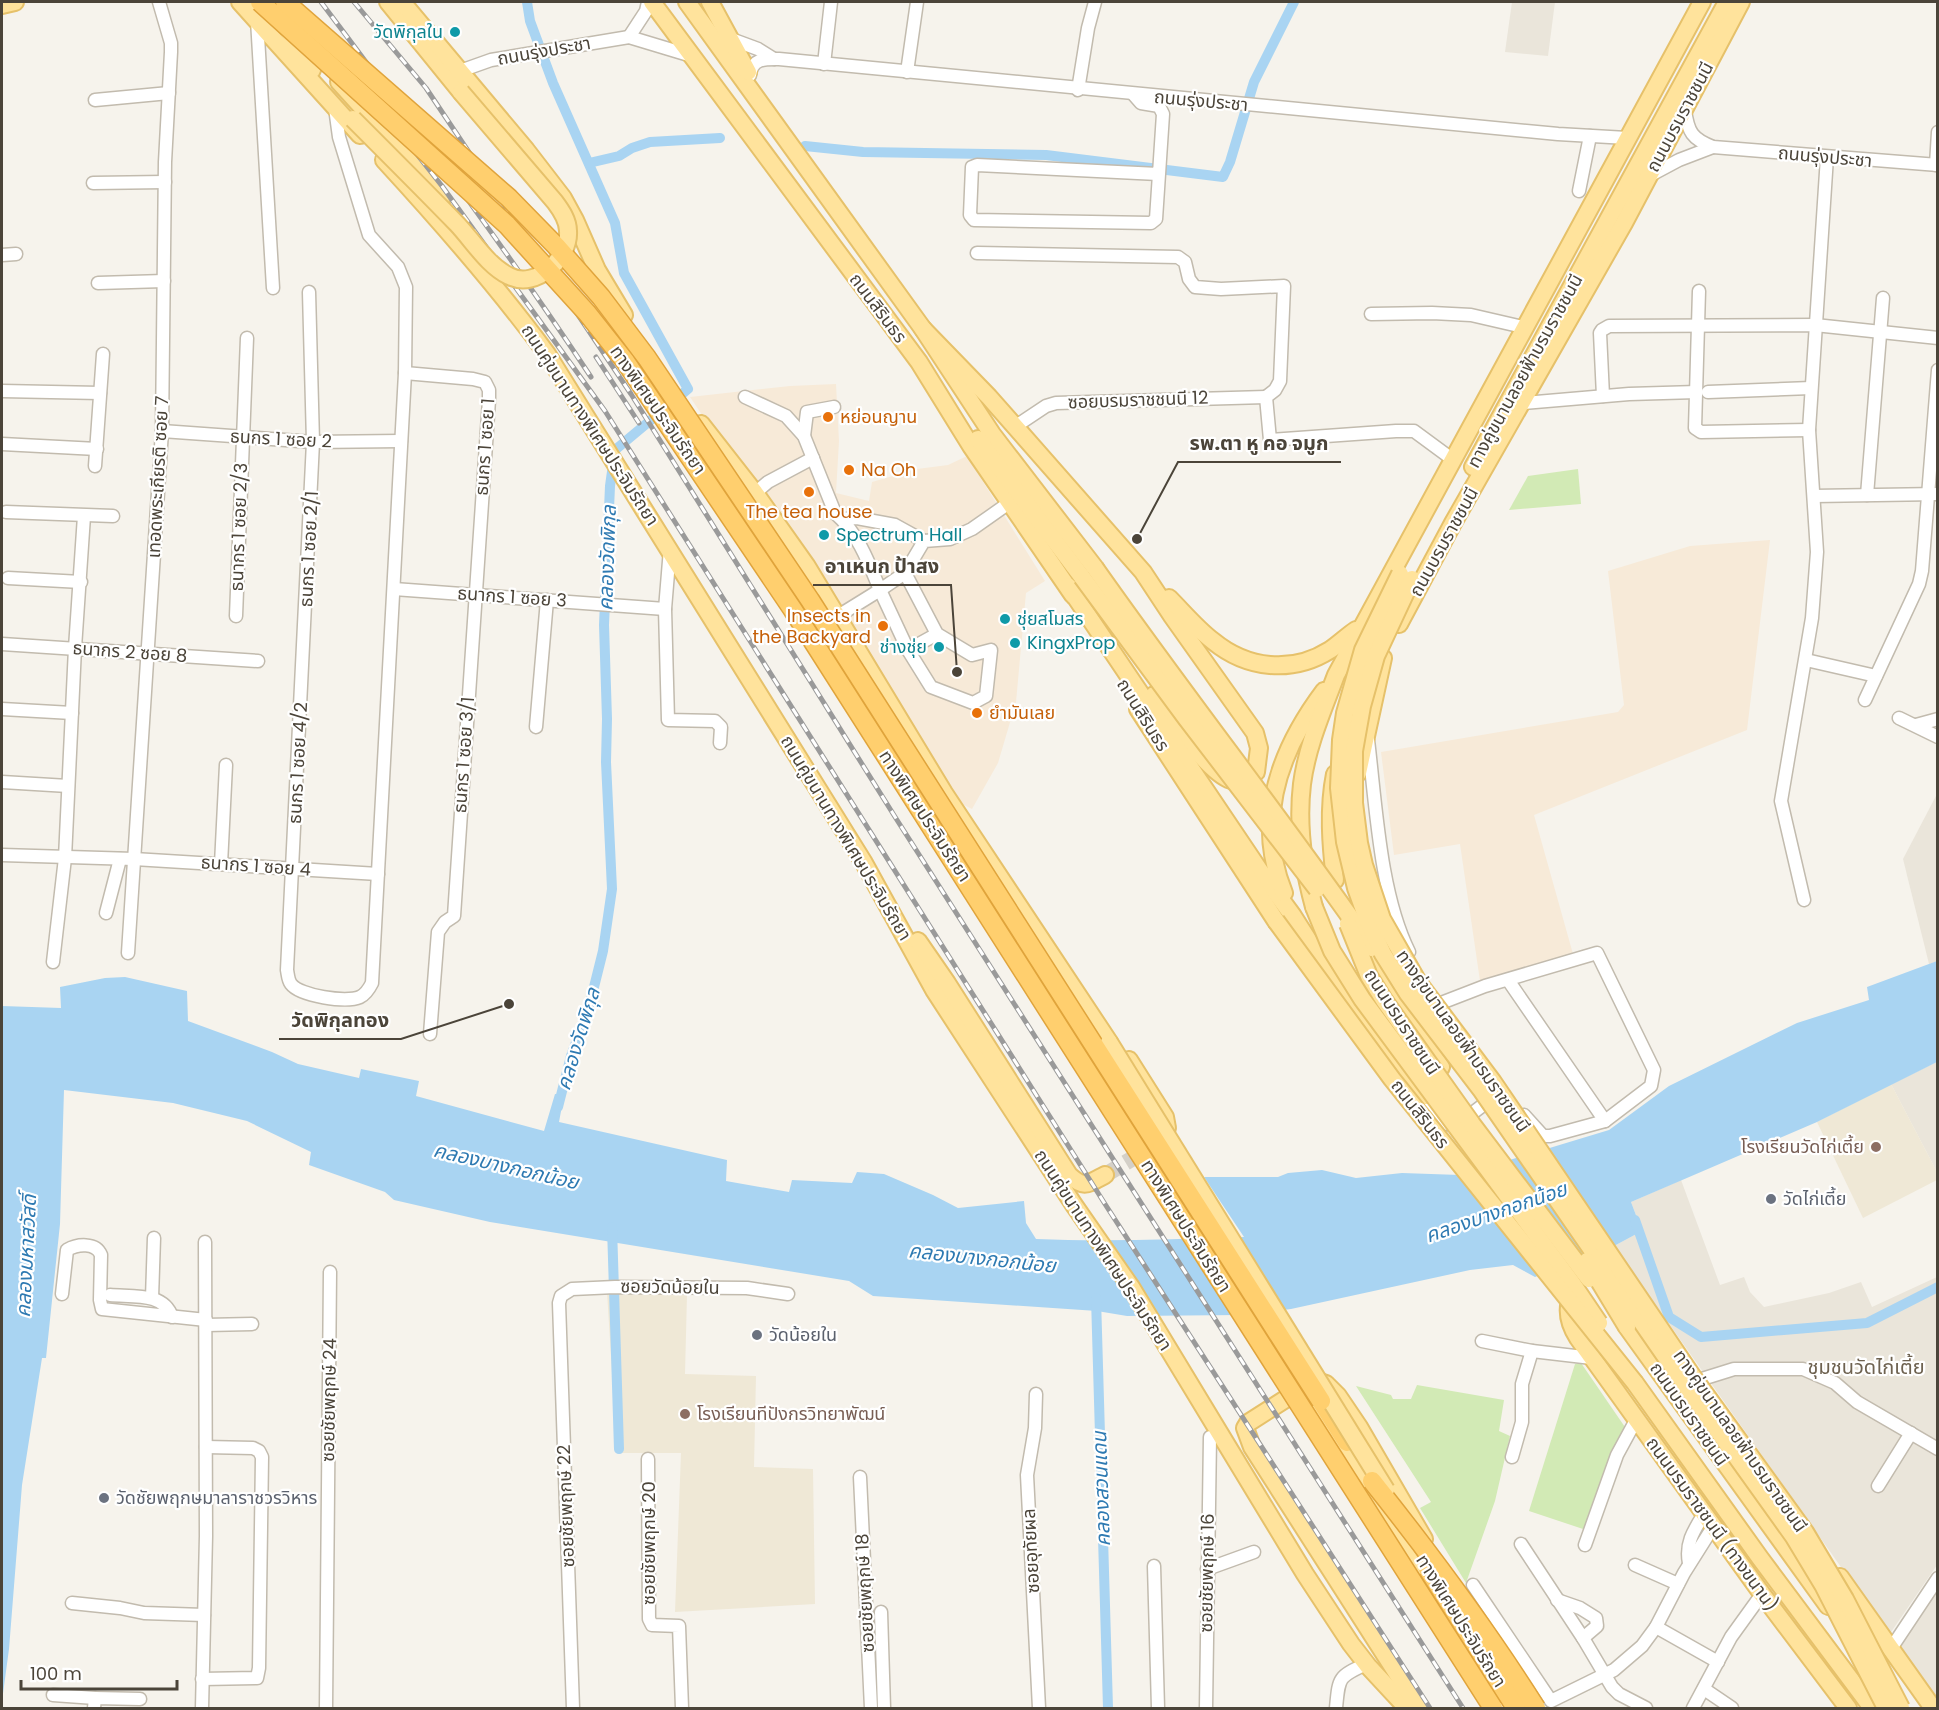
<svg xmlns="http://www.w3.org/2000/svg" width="1939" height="1710" font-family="Poppins,'Noto Sans Thai',sans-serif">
<rect width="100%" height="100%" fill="#f6f3ec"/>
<g fill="#eae5da">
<polygon points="1512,2 1555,2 1548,56 1505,52"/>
<polygon points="1937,794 1938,961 1929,964 1903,859"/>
<polygon points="1937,1062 1937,1172 1891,1084"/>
<polygon points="1681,1180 1720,1285 1744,1277 1750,1292 1764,1307 1829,1293 1861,1282 1872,1307 1937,1277 1937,1565 1889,1635 1614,1246 1642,1231 1631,1202"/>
<polygon points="1937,1586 1937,1701 1901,1653 1902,1640"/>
</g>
<g fill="#f7ead8">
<polygon points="836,384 839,441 836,493 869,501 872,482 917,469 948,465 967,456 1045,581 1026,593 1016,702 998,763 972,809 962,804 690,397 790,386"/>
<polygon points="1770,540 1747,730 1534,815 1573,954 1480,981 1460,844 1394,855 1381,752 1618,712 1624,705 1608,571 1690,546"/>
</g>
<g fill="#efe8d6">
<polygon points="1891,1084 1937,1172 1937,1180 1863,1218 1817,1122"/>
<polygon points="607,1292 687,1295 685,1374 756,1376 754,1467 813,1469 815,1604 675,1612 681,1453 617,1453"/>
</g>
<g fill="#d2eab5">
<polygon points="1578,469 1581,504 1509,510 1528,476"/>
<polygon points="1581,1363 1627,1430 1586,1530 1529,1511 1575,1364"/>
<polygon points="1417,1385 1504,1400 1499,1431 1510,1436 1495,1501 1466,1583 1420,1508 1431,1502 1356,1386 1391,1395 1393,1399 1411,1399"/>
</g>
<path fill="#a9d4f2" d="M 1937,961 L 1937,1062 L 1817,1122 L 1631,1202 L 1642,1231 L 1614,1246 L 1535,1277 L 1513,1265 L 1470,1270 L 1291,1309 L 1242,1315 L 1127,1316 L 1097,1311 L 873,1296 L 849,1281 L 490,1222 L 394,1200 L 385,1192 L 309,1165 L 311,1152 L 247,1121 L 173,1103 L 64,1090 L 60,1224 L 46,1358 L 42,1358 L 22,1485 L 9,1649 L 2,1701 L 2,1006 L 61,1008 L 60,987 L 105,978 L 125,977 L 187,991 L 188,1021 L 272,1052 L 298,1064 L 359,1078 L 361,1069 L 419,1081 L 416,1096 L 544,1131 L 555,1094 L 564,1095 L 559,1122 L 727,1160 L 726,1181 L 789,1192 L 792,1180 L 852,1183 L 857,1172 L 884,1174 L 933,1195 L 958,1208 L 1024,1201 L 1026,1223 L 1036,1239 C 1106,1242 1174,1239 1244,1237 L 1204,1177 L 1278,1177 L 1288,1173 L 1322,1170 L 1356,1178 L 1402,1173 L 1460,1175 L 1609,1130 L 1669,1086 L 1797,1023 L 1869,1000 L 1867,987 Z"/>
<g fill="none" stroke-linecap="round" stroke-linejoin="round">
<g stroke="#a9d4f2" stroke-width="10">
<polyline points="527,2 530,21 553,83 615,223 624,273 688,389 615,450 610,486 604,625 607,719 606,762 612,889 603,951 589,1007 571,1056 558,1107"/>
<polyline points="805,146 863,152 1046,155 1223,177 1230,162 1254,82 1294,2"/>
<polyline points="589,163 619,156 632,148 650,142 720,138"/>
<polyline points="1635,1220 1669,1317 1701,1337 1867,1323 1938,1287"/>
<polyline points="612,1227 619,1449"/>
<polyline points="1096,1298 1108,1708"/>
</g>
<polyline stroke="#d4d0c8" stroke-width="16" stroke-dasharray="16 8" stroke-linecap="butt" points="1105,1175 1135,1157"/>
<g stroke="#c2bbae" stroke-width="15">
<g id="minor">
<polyline points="257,20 273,288"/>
<polyline points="629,37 646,11 648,2"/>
<polyline points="731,39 758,49 774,59"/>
<polyline points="824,64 831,2"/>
<polyline points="460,71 491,60 629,37 692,56"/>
<polyline points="907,72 917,2"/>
<path d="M 750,75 C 752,58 765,59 779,59 L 1558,134 L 1627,138"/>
<polyline points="1078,90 1088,28 1095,2"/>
<polyline points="1134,95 1141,103 1159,106 1163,114 1156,219 1151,223 974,220 970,215 972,167 977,165 1158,174"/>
<polyline points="95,100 169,93"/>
<path d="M 1685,110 C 1688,132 1692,139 1713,147 L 1938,165"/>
<polyline points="1936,165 1938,132"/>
<polyline points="1649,176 1679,160 1713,147"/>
<polyline points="93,183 165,182"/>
<polyline points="1579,191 1590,136"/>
<polyline points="977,253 1178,257 1185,262 1189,279 1195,287 1221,289 1284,286 1280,381 1275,390 1266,397 1270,440 1396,431 1414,431 1452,459"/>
<polyline points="2,255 16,254"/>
<polyline points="98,283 164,281"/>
<polyline points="1699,291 1695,428 1701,432 1809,430"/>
<path d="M 309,292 L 313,442 L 287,970 C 288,975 288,980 291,984 C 300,996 346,1003 360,997 C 366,994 369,989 372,983 L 405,373 L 406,287 L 398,267 L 369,235 L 339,137 L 335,108"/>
<polyline points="1371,314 1432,313 1471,315 1523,327"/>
<polyline points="405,373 473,379 485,382 489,390 489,400 454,916 445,922 438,932 430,1034"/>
<polyline points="2,391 100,393"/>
<polyline points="1708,392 1811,388"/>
<polyline points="1603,396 1600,333 1602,330 1609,326 1815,325 1938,338"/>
<path d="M 745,397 L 786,416 L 804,436 L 835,513 C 858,533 869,563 880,590 L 905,573 L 924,541 L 950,539 L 972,529 L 1009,503"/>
<polyline points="1523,403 1629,394 1697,392"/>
<polyline points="1016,426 1046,406 1056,403 1266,397"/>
<polyline points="162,431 313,442 401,441"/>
<polyline points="804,436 807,412 834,407"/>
<polyline points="2,444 97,449"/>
<polyline points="95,466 103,354"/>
<polyline points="755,493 768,482 813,458"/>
<polyline points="1867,495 1883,298"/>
<polyline points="1814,496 1938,494"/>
<polyline points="6,512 113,516"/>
<polyline points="843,519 857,518 895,525 924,541"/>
<polyline points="670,549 665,609 668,720 715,721 721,727 720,743"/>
<polyline points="8,578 81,582"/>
<polyline points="394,589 665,609"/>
<polyline points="236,616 247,338"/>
<polyline points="838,616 880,590 908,650 931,687 973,703 986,696 991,650 972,655 937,634 905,573"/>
<polyline points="2,644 258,661"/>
<polyline points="908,650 937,634"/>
<polyline points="1806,660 1876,676"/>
<polyline points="1865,700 1919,584 1922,571 1938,370"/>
<polyline points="2,709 72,713"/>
<polyline points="1899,718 1938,737"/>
<polyline points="1916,725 1938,719"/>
<polyline points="536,727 547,600"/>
<path d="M 1368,740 C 1376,806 1380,894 1409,952"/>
<polyline points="2,782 68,786"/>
<polyline points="2,855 134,859 378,874"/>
<polyline points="221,864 226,765"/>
<polyline points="1804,900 1781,801 1812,618 1817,552 1809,430 1827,157"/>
<polyline points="106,913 120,859"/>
<polyline points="128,953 162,431 165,162 171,52 171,43 159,2"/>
<polyline points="53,962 65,858 75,648 84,516"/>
<polyline points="1508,980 1605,1121"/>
<polyline points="1441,1003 1485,986 1597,953 1654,1070 1651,1086 1605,1121 1550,1136 1543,1136 1524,1115"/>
<path d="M 1419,1096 C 1450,1135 1449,1131 1487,1102 L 1489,1093"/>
<path d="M 62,1294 L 67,1250 C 77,1244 96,1242 101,1255 L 100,1300 L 102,1309 L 206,1320"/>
<path d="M 110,1295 C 133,1297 164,1292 172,1317"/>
<polyline points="152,1298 154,1238"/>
<polyline points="206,1325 252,1324"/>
<polyline points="1482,1341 1532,1351 1592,1358"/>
<polyline points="1702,1379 1734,1369 1803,1369 1835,1383 1857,1402 1938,1449"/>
<polyline points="1036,1394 1035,1428 1027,1475 1039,1708"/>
<polyline points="1512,1457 1522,1422 1522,1384 1532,1351"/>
<polyline points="648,1459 649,1619 652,1625 679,1626 682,1708"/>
<polyline points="860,1477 871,1708"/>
<polyline points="1878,1486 1911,1433"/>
<polyline points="1521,1544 1583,1638 1612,1687 1619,1694 1646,1708"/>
<polyline points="1585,1545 1617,1455 1636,1420"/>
<path d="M 1689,1563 C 1685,1543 1694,1530 1704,1514"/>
<polyline points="1635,1565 1678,1584"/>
<polyline points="1154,1566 1158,1708"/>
<polyline points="1207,1569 1254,1552"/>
<polyline points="1473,1585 1551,1701 1614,1670 1642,1646 1656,1627 1684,1573 1713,1527"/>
<polyline points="1557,1600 1580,1608 1596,1618 1597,1626 1583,1638"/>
<polyline points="72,1603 120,1608 144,1613 204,1615"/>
<polyline points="881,1612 884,1708"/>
<polyline points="1656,1627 1718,1662"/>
<polyline points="1890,1650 1938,1578"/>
<polyline points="202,1679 257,1678 259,1668 262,1457 259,1451 253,1448 206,1447"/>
<polyline points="1704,1689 1732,1708"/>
<polyline points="53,1695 95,1698"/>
<polyline points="94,1708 95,1698 140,1699"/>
<polyline points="202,1708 206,1536 205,1242"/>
<polyline points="326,1708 330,1272"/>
<polyline points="573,1708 559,1303 561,1296 572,1289 615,1287 747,1288 788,1294"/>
<polyline points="1206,1708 1210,1437"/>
<path d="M 1336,1708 C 1339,1677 1338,1677 1366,1664"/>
<polyline points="1693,1708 1731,1637 1762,1594"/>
</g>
</g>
<g stroke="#e6c16a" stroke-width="20">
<g id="major">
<polyline points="240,2 360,135"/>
<polyline points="273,2 288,31 312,70"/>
<polyline points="388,2 461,92"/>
<polyline points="402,2 526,150 563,198 575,220 597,270 624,315"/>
<polyline points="652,2 919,362 971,446 1073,595"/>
<polyline points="687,2 923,329 992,434 1095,568"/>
<polyline points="710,2 748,72"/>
<polyline points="2,5 15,2"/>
<polyline points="339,82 417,168 441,202"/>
<path d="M 384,160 C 441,222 497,286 547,354 L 864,863 L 934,990 L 1074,1205 L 1131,1287 L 1305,1574 L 1351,1644 L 1368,1666 L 1407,1708"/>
<path d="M 923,329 L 989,397 L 1143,572 L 1172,616 L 1255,733 L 1259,748 L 1256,772 C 1249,778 1241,783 1231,780 C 1208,773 1169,715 1154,695"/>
<polyline points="701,424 755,493 806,565 944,793 1109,1042"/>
<polyline points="978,439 1082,577"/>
<polyline points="1473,467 1727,2"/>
<polyline points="1068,586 1260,871 1293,916 1333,979 1419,1096 1440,1096 1445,1092"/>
<path d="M 1169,598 C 1183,612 1197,629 1213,641 C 1247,669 1292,674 1330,650 C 1339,644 1347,636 1356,630"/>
<polyline points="1399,624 1453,523 1624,223 1741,2"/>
<polyline points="1138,709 1276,921"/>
<polyline points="1358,773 1383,658"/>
<path d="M 1335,774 C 1328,809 1331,845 1335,880"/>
<path d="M 1284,893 C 1254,820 1279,751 1324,691"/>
<path d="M 1314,907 C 1303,867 1297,826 1302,784 C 1307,746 1323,710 1336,675 L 1702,2"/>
<polyline points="1364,937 1399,1005 1441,1067"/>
<path d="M 918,941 L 947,983 L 1069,1175 C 1084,1189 1088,1184 1105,1175"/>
<polyline points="1129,1060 1165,1117 1167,1128 1162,1139"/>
<path d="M 1573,1293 C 1565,1309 1569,1324 1578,1338 L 1762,1594 L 1848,1708"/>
<polyline points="1627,1327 1828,1606"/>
<polyline points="1320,1382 1326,1384 1338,1396 1359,1427 1424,1539"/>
<polyline points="1635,1383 1760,1558 1872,1708"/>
<polyline points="1840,1577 1933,1708"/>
<polyline points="1419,1708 1252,1447 1245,1428 1248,1423 1295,1393 1304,1393 1310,1397 1430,1593"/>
</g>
</g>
<g stroke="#e0a43c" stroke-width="21">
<polyline id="highway" points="1321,1401 1347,1442"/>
</g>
<use href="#minor" stroke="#fff" stroke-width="12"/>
<use href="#major" stroke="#ffe39c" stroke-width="16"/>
<use href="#highway" stroke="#ffcf6e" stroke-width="18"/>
<g stroke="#9a9a9a" stroke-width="5">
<g id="rail">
<polyline points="297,2 442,186 605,411 1105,1204 1430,1708"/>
<path d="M 321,2 C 413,125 506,248 591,377"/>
<polyline points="354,2 426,88 631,394 897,820 1463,1708"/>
<polyline points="596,357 639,423"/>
</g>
</g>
<use href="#rail" stroke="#fff" stroke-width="3" stroke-dasharray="9" stroke-linecap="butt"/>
<g stroke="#e6c16a" stroke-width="20" stroke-linecap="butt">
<g id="major-bridge">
<path d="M 353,119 C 388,154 423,189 457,224 C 473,241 488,266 509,276 C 536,290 570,258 568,231 C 568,220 561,210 555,202 L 461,92"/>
<path d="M 1095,568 C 1185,696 1282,819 1372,948"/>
<polyline points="1400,574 1363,650 1345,713 1341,740 1339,788 1345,842 1356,888 1369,924 1383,954 1408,994 1482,1091 1688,1389 1794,1537 1823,1585 1886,1708"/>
<polyline points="1082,577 1186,718 1317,889"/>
<polyline points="1412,579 1376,656 1362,706 1354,751 1354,803 1359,843 1364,865 1382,919 1418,982 1493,1082 1693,1377 1805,1532 1845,1599 1901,1708"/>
<polyline points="1314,907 1332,951 1362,999 1572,1283 1599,1323"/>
<polyline points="1276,921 1392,1079 1635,1383"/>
<polyline points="1348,924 1369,976 1384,1000 1472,1124 1589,1279"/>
<polyline points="1109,1042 1386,1490"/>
<polyline points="1587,1261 1627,1327"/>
</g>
</g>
<g stroke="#e0a43c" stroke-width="21" stroke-linecap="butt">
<g id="highway-bridge">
<polyline points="260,2 507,225 587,313 625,361 793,610 1493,1708"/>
<polyline points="285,2 509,198 556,246 601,297 647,358 810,600 1321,1401"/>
<path d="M 1372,1481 C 1431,1555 1486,1629 1536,1708"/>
<polyline points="1428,1569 1516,1708"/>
</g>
</g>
<use href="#major-bridge" stroke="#ffe39c" stroke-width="16"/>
<use href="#highway-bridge" stroke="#ffcf6e" stroke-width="18"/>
</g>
<g fill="#0f9aa8" stroke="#fff" stroke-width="2">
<circle cx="455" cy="32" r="6"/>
<circle cx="824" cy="535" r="6"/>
<circle cx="1005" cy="619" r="6"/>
<circle cx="1015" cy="643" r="6"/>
<circle cx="939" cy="647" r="6"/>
</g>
<g fill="#e8710a" stroke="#fff" stroke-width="2">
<circle cx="828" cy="417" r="6"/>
<circle cx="849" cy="470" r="6"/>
<circle cx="809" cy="492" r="6"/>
<circle cx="883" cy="626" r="6"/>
<circle cx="977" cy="713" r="6"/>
</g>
<g fill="#8d6e63" stroke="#fff" stroke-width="2">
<circle cx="1876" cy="1147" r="6"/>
<circle cx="685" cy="1414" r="6"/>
</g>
<g fill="#6b7280" stroke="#fff" stroke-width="2">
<circle cx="1771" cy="1199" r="6"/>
<circle cx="757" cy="1335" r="6"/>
<circle cx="104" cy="1498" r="6"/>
</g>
<g text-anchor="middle" stroke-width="4.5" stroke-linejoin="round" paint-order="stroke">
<g font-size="18" fill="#0d838f" stroke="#fff" text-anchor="start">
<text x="443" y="38" text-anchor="end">วัดพิกุลใน</text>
<text x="836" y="541">Spectrum Hall</text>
<text x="1017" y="625">ชุ่ยสโมสร</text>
<text x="1027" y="649">KingxProp</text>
<text x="927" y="653" text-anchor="end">ช่างชุ่ย</text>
</g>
<g font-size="18" fill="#4b4439" stroke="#fff">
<text transform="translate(544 51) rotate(-10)" y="6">ถนนรุ่งประชา</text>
<text transform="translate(1201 101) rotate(5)" y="6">ถนนรุ่งประชา</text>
<text transform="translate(1680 117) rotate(-62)" y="6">ถนนบรมราชชนนี</text>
<text transform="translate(1825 157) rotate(5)" y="6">ถนนรุ่งประชา</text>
<text transform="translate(878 308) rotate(53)" y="6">ถนนสิรินธร</text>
<text transform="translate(1525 371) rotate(-61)" y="6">ทางคู่ขนานลอยฟ้าบรมราชชนนี</text>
<text transform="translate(1138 400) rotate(-2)" y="6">ซอยบรมราชชนนี 12</text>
<text transform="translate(658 410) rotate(55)" y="6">ทางพิเศษประจิมรัถยา</text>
<text transform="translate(590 425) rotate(57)" y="6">ถนนคู่ขนานทางพิเศษประจิมรัถยา</text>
<text transform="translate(281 439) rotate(3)" y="6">ธนกร 1 ซอย 2</text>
<text transform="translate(485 447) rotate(-86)" y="6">ธนกร 1 ซอย 1</text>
<text transform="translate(158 477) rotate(-87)" y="6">เทอดพระเกียรติ ซอย 7</text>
<text transform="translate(239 527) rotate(-88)" y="6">ธนากร 1 ซอย 2/3</text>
<text transform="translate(1444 542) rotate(-61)" y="6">ถนนบรมราชชนนี</text>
<text transform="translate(309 549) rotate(-87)" y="6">ธนกร 1 ซอย 2/1</text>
<text transform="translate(512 597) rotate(4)" y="6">ธนากร 1 ซอย 3</text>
<text transform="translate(130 652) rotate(4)" y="6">ธนากร 2 ซอย 8</text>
<text transform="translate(1143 715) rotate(58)" y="6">ถนนสิรินธร</text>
<text transform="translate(464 755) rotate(-86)" y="6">ธนกร 1 ซอย 3/1</text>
<text transform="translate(298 763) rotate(-87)" y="6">ธนกร 1 ซอย 4/2</text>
<text transform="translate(925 816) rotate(57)" y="6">ทางพิเศษประจิมรัถยา</text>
<text transform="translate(846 838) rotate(59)" y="6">ถนนคู่ขนานทางพิเศษประจิมรัถยา</text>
<text transform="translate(256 866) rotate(4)" y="6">ธนากร 1 ซอย 4</text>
<text transform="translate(1402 1022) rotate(57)" y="6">ถนนบรมราชชนนี</text>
<text transform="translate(1463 1041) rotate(55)" y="6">ทางคู่ขนานลอยฟ้าบรมราชชนนี</text>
<text transform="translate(1420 1114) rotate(52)" y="6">ถนนสิรินธร</text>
<text transform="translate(1186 1226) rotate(58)" y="6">ทางพิเศษประจิมรัถยา</text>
<text transform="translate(1103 1250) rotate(57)" y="6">ถนนคู่ขนานทางพิเศษประจิมรัถยา</text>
<text transform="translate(670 1287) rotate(1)" y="6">ซอยวัดน้อยใน</text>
<text transform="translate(329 1400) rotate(-89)" y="6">ซอยชัยพฤกษ์ 24</text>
<text transform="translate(1689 1414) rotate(55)" y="6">ถนนบรมราชชนนี</text>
<text transform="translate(1740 1441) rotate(55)" y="6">ทางคู่ขนานลอยฟ้าบรมราชชนนี</text>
<text transform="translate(566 1506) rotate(-92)" y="6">ซอยชัยพฤกษ์ 22</text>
<text transform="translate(1712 1524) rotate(54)" y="6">ถนนบรมราชชนนี (ทางขนาน)</text>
<text transform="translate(649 1543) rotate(-90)" y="6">ซอยชัยพฤกษ์ 20</text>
<text transform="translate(1031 1551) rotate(-93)" y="6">ซอยอุทัยผล</text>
<text transform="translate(1207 1573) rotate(-89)" y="6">ซอยชัยพฤกษ์ 16</text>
<text transform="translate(865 1593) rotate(-93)" y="6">ซอยชัยพฤกษ์ 18</text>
<text transform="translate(1461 1621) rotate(58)" y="6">ทางพิเศษประจิมรัถยา</text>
</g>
<g font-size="18" fill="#c56008" stroke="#fff" text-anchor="start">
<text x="840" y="423">หย่อนญาน</text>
<text x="861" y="476">Na Oh</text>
<text x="809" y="518" text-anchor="middle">The tea house</text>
<text x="871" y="622" text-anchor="end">Insects in<tspan x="871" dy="21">the Backyard</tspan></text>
<text x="989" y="719">ยำมันเลย</text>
</g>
<g font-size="18" fill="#785e54" stroke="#fff" text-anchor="end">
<text x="1864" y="1153">โรงเรียนวัดไก่เตี้ย</text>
<text x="697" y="1420" text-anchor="start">โรงเรียนทีปังกรวิทยาพัฒน์</text>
</g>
<g font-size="18" fill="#5b616d" stroke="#fff" text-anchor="start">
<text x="1783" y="1205">วัดไก่เตี้ย</text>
<text x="769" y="1341">วัดน้อยใน</text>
<text x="116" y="1504">วัดชัยพฤกษมาลาราชวรวิหาร</text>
</g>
<g font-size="20" font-style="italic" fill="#2e7ab2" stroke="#fff">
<text transform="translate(607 558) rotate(-88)" y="7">คลองวัดพิกุล</text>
<text transform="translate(578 1039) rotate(-73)" y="7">คลองวัดพิกุล</text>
<text transform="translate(506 1166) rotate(13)" y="7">คลองบางกอกน้อย</text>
<text transform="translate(1496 1212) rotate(-19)" y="7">คลองบางกอกน้อย</text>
<text transform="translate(26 1256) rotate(-87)" y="7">คลองมหาสวัสดิ์</text>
<text transform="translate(982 1258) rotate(6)" y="7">คลองบางกอกน้อย</text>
<text transform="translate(1101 1489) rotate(-92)" y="7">คลองสวนแดน</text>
</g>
<g font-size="20" fill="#6e6250" stroke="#fff">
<text x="1866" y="1374">ชุมชนวัดไก่เตี้ย</text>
</g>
</g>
<path fill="none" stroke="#4b4439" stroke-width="2" d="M1137 539L1178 462H1341M957 672L951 585H813M509 1004L401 1039H279"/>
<g fill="#4b4439" stroke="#fff" stroke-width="2">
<circle cx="1137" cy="539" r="6"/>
<circle cx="957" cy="672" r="6"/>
<circle cx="509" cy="1004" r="6"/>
</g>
<g font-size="20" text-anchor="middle" font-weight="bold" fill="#4b4439" stroke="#fff" stroke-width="4.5" stroke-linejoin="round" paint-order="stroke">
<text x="1259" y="450">รพ.ตา หู คอ จมูก</text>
<text x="882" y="573">อาเหนก ป้าสง</text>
<text x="340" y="1027">วัดพิกุลทอง</text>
</g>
<rect width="1939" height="1710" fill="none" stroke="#4b4439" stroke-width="6"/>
<path d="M21 1680v9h156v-9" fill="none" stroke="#4b4439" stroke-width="3"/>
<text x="30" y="1680" font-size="18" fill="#4b4439" stroke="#ffffff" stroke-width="4.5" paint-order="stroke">100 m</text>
</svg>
